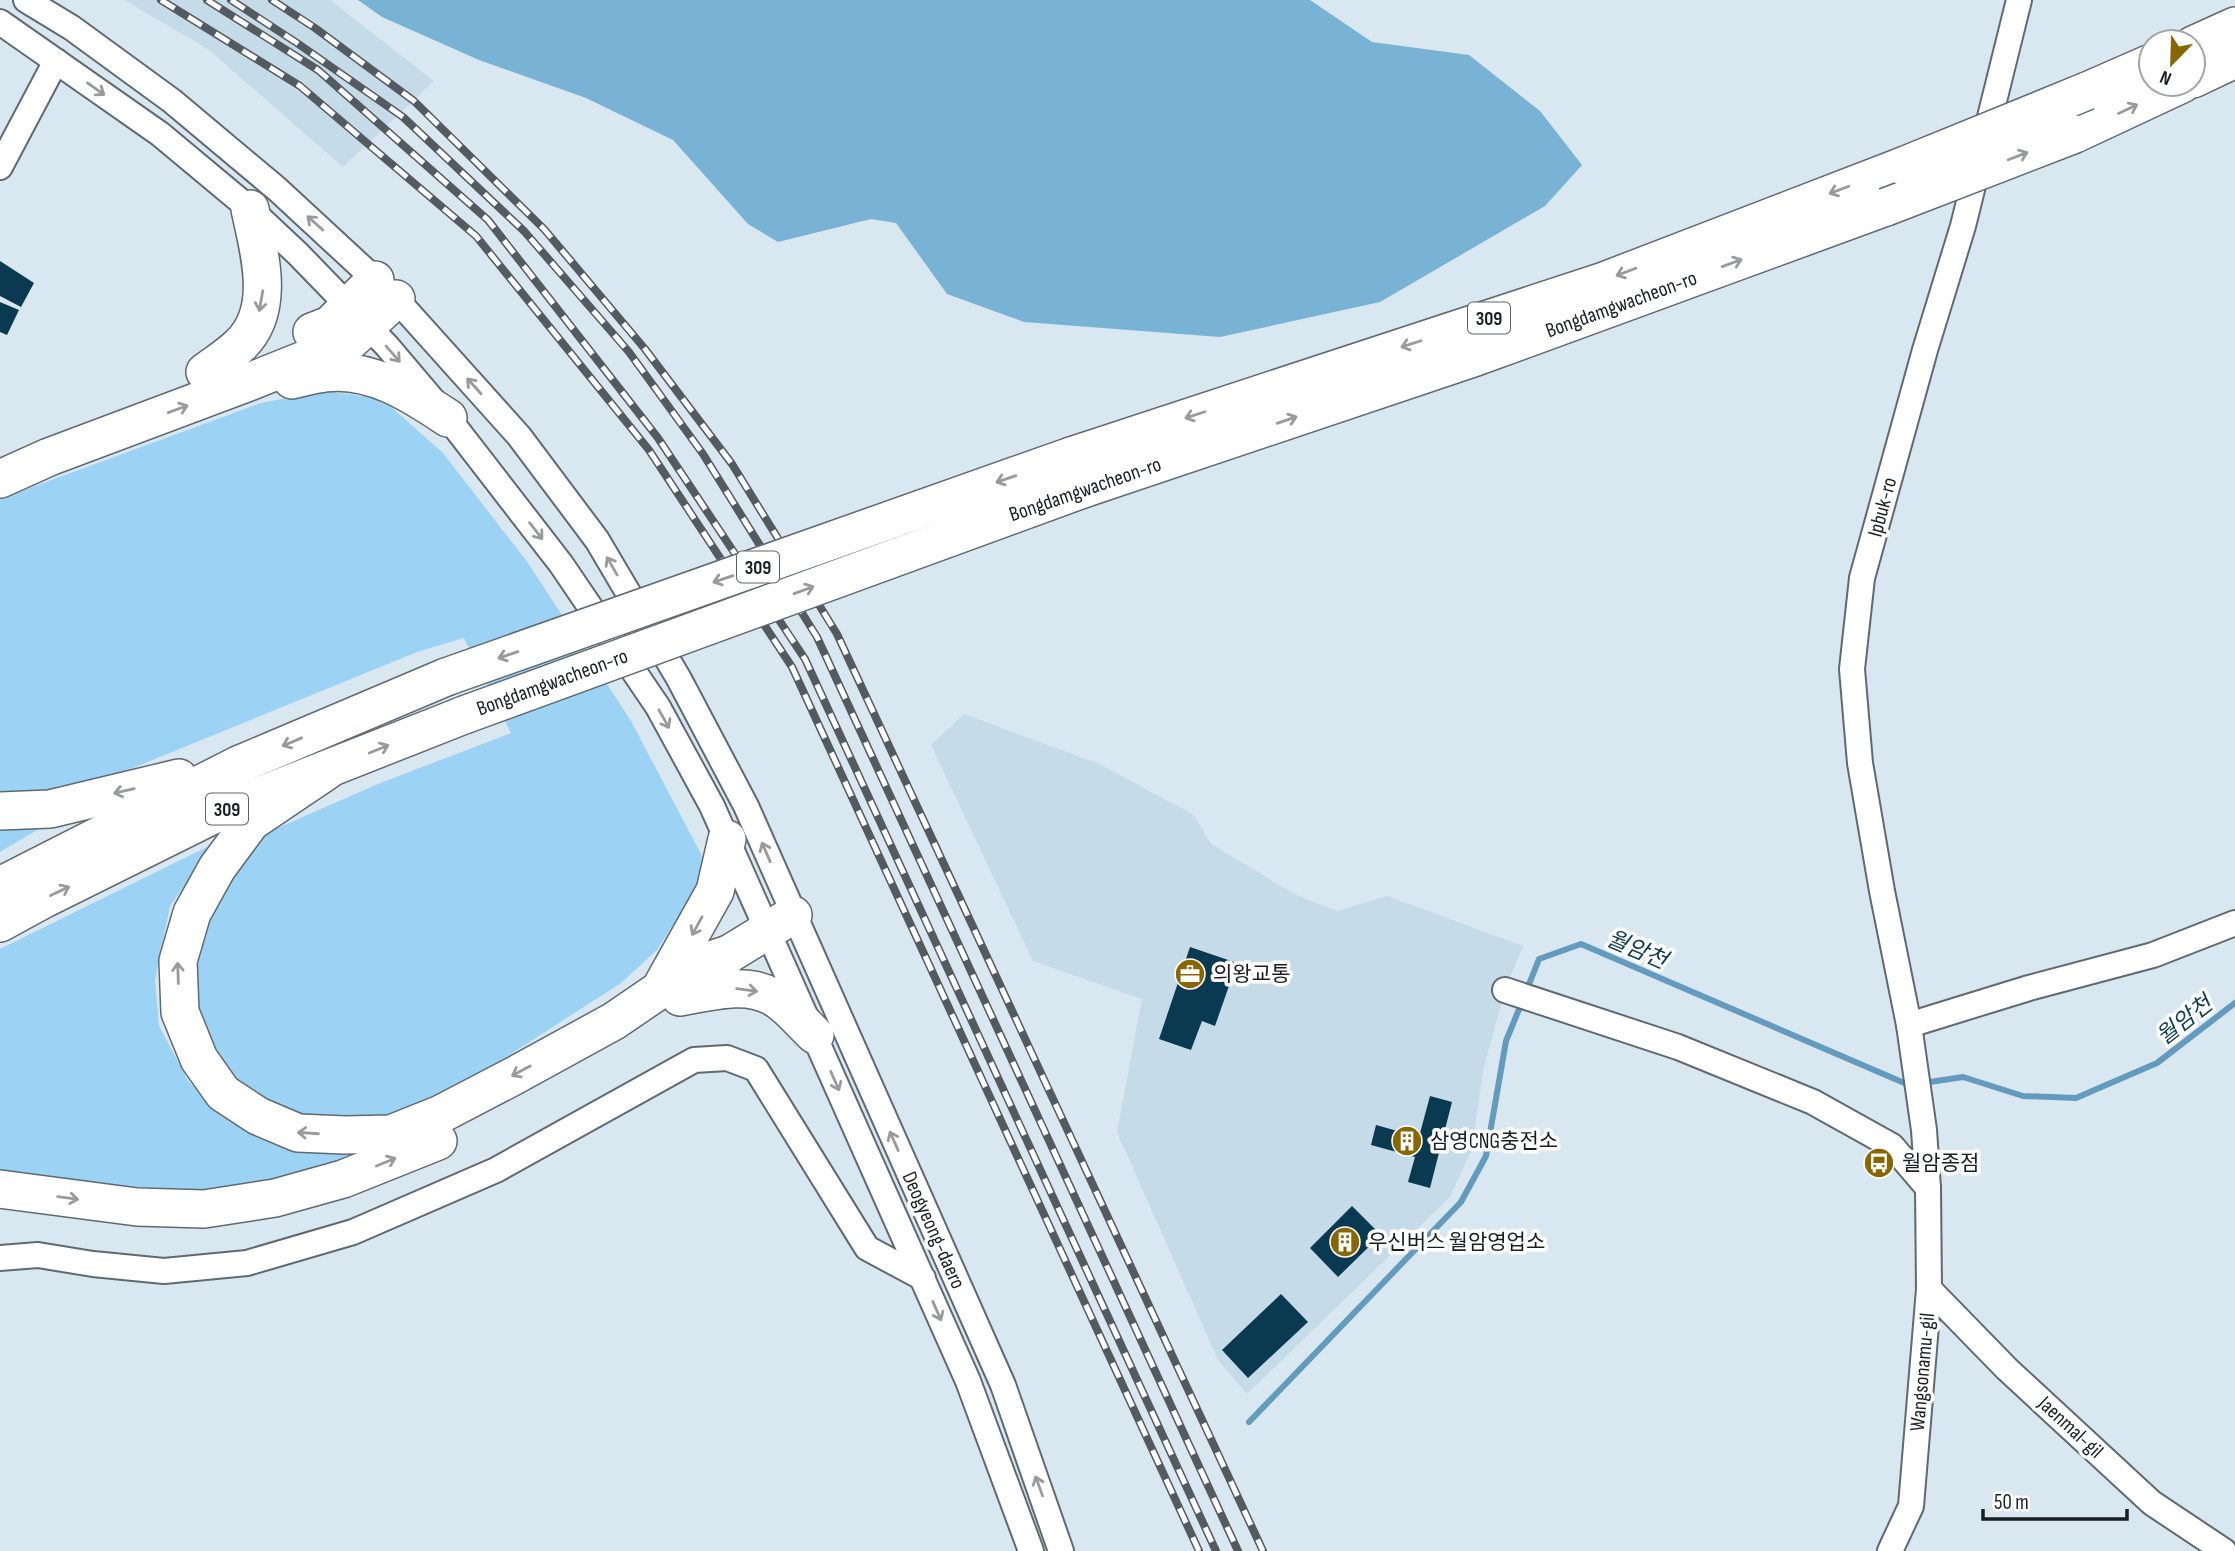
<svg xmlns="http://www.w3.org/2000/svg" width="2235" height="1551" font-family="'Sofia Sans Condensed','Noto Sans KR',sans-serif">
<rect width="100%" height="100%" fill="#d9e7f0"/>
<g fill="#c5dbe8">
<polygon points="124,0 330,0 434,81 343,167 208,49"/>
<polygon points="964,714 1099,764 1194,815 1211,844 1296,895 1337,911 1387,896 1523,946 1505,990 1483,1071 1472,1149 1450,1197 1247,1394 1218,1360 1117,1132 1142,999 1033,961 931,745"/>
</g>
<g fill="#9cd3f4">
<polygon points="323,391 381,398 443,453 528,563 631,721 702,856 700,881 689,900 657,950 621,983 424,1110 387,1117 326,1121 281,1111 225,1077 185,999 225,866 266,833 378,784 511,733 464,638 417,652 84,788 0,798 0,499 261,403"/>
<polygon points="0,827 42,827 0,852"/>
<polygon points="215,843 170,906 155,980 159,1026 189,1082 231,1121 281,1141 400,1143 286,1184 180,1196 0,1176 0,949"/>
</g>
<polygon fill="#78b2d5" points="358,0 1310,0 1372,42 1469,55 1540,111 1582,165 1545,206 1380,302 1220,337 1024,322 947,294 896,223 871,219 778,242 748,224 673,140 586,98 479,60 382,17"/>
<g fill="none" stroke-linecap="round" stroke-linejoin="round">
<g stroke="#629bbd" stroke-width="6">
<polyline points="1526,992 1539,959 1581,944 1909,1085 1913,1085"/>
<polyline points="1923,1083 1963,1077 2023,1096 2076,1098 2157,1063 2235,1003"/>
<polyline points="1249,1422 1461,1202 1486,1156 1506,1041 1522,1002"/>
</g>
</g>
<g fill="#0a3a51">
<polygon points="0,261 34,283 21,307 0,296"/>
<polygon points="0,302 19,310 7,335 0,332"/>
<polygon points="1190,947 1237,963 1215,1026 1202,1021 1191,1050 1159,1039"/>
<polygon points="1430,1096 1452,1102 1430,1188 1408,1182 1415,1157 1371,1145 1376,1125 1419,1137"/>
<polygon points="1352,1206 1381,1235 1338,1277 1310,1248"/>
<polygon points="1281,1294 1308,1322 1248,1378 1222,1350"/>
</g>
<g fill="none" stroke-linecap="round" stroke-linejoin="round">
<g stroke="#5e6a72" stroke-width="28">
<g id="minor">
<polyline points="26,0 72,28 172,101 277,189 396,299 519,436 597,540 679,679 746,806 1003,1385 1061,1551"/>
<polyline points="0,22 160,134 250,209 298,254 387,346 448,418 561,564 658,707 712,806 968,1381 1031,1551"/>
<polyline points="0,167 56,61"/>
<polyline points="1505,990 1678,1047 1813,1102 1892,1146 1928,1188"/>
<polyline points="1909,1025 2029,988 2153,955 2235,923"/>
<polyline points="0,1258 38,1255 93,1264 164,1271 247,1263 353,1232 496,1170 694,1060 727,1058 756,1069 867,1248 923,1278"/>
<polyline points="1929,1289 2007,1369 2152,1503 2224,1551"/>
<polyline points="1890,1551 1911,1506 1929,1289 1928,1188 1924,1130 1909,1025 1882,891 1860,763 1852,669 1862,578 1925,350 1963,226 2019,0"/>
</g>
</g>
<g stroke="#5e6a72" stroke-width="40">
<g id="highway">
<polyline points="2193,45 2235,26"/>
<polyline points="2193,79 2235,59"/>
<polyline points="2087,91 2151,63"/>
<polyline points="2075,134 2182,84"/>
<polyline points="312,332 330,325 375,280"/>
<path d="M 205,372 C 217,363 230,355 240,345 C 277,310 259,252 250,209"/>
<path d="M 292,380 C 303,377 314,374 325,373 C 371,367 412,394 448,418"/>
<polyline points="1071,456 1604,281 1903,166"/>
<polyline points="0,479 49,457 249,382 349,342 396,299"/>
<polyline points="1083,489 1476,357 1886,207"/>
<polyline points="328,770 251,822 217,868 192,913 178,961 180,1012 199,1059 223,1093 258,1116 298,1133 345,1135 391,1134 441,1114 510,1078 614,1021 696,965 729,954"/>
<polyline points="0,811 50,809 179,778"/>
<polyline points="0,886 238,765 446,677"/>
<polyline points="0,923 44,899 223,810 464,715"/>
<polyline points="713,970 729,954 793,915"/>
<polyline points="663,984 715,891 727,839"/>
<path d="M 680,997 C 710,992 745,981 773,997 C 788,1005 802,1023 815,1035"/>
<polyline points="0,1189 137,1207 204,1209 275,1198 343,1179 438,1141"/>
</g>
</g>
<use href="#minor" stroke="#fff" stroke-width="24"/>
<use href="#highway" stroke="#fff" stroke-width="37"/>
<g stroke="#535a60" stroke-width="8">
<g id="rail">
<polyline points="161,0 300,86 476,236 649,450 792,667 1199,1551"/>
<polyline points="207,0 318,70 488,220 658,438 805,659 1216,1551"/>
<polyline points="231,0 297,43 403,117 524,231 629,352 703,454 817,637 1238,1551"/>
<polyline points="272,0 315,28 414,101 544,229 645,349 732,464 837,634 1263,1551"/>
</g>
</g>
<use href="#rail" stroke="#fff" stroke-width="5" stroke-dasharray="16" stroke-linecap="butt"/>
<g stroke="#5e6a72" stroke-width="40" stroke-linecap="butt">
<g id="highway-bridge">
<polyline points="1903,166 2087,91"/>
<polyline points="1886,207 2075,134"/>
<polyline points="446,677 1071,456"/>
<polyline points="464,715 1083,489"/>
</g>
</g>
<use href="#highway-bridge" stroke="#fff" stroke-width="37"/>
</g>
<defs><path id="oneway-shaft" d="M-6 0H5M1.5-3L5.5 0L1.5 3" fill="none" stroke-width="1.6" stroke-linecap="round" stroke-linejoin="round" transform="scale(1.75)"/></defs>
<g stroke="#989a9c">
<use href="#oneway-shaft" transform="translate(96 89) rotate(35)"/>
<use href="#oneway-shaft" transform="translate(2128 109) rotate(-25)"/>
<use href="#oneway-shaft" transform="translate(2018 156) rotate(-21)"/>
<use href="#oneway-shaft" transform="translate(1839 190) rotate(159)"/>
<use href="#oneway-shaft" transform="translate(315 223) rotate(-138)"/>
<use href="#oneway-shaft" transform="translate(1732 263) rotate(-20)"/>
<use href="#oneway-shaft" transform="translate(1626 272) rotate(159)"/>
<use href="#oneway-shaft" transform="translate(261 301) rotate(100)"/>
<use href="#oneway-shaft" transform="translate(1411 344) rotate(162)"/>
<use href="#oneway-shaft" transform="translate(393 354) rotate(49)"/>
<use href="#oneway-shaft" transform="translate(474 386) rotate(-132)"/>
<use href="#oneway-shaft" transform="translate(178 409) rotate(-20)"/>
<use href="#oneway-shaft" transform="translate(1195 415) rotate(162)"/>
<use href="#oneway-shaft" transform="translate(1287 420) rotate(-19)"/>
<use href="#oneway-shaft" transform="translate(1006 479) rotate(161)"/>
<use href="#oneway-shaft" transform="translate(536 531) rotate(52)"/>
<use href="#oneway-shaft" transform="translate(612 566) rotate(-120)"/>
<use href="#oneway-shaft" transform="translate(723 579) rotate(161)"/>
<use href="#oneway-shaft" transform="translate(804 590) rotate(-20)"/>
<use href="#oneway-shaft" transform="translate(508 655) rotate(161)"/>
<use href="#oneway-shaft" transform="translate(664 719) rotate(61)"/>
<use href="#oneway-shaft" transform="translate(292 742) rotate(157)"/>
<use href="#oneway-shaft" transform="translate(379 749) rotate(-22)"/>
<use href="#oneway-shaft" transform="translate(124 791) rotate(167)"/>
<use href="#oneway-shaft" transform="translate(766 852) rotate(-113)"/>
<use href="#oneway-shaft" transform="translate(60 891) rotate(-26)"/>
<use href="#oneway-shaft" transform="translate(697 926) rotate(119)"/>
<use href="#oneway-shaft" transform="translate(178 973) rotate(-92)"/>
<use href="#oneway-shaft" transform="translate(747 990) rotate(7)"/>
<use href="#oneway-shaft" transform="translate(521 1071) rotate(152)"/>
<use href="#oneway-shaft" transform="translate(835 1081) rotate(66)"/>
<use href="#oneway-shaft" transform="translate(308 1133) rotate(-176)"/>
<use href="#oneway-shaft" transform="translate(894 1141) rotate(-114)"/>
<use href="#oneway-shaft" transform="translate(386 1162) rotate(-22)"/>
<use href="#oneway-shaft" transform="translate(68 1198) rotate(8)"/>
<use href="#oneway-shaft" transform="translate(937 1311) rotate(66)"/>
<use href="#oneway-shaft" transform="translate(1039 1486) rotate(-110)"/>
</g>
<defs>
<g id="office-disc" transform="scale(1.575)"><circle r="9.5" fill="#886601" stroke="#fff"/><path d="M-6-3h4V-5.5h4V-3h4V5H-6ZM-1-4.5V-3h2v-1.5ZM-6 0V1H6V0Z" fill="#fff"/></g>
<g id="building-disc" transform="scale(1.575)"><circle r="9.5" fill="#886601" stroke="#fff"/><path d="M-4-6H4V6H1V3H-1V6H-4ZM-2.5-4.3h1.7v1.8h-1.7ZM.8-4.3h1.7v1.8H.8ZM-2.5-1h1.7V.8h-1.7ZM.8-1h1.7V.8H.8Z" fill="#fff"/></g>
<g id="bus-disc" transform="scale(1.575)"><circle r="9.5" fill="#886601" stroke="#fff"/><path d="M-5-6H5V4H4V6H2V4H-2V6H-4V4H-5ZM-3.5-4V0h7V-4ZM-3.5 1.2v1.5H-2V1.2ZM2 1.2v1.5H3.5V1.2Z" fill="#fff"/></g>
</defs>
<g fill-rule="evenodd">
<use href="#office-disc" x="1190" y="974"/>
<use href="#building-disc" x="1407" y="1141"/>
<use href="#bus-disc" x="1879" y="1163"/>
<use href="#building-disc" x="1345" y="1242"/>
</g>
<g text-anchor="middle" stroke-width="7" stroke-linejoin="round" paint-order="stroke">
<g fill="#fff" stroke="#5e6264" stroke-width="2">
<rect x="1468" y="302.5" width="42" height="31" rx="5"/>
<rect x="737" y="551.5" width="42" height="31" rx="5"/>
<rect x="206" y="793.5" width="42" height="31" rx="5"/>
</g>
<g font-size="19" font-weight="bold" fill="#191e22">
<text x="1489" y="325">309</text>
<text x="758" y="574">309</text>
<text x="227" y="816">309</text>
</g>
<g font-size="21" fill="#191e22" stroke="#fff">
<text transform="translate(1621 304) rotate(-20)" y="7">Bongdamgwacheon-ro</text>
<text transform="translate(1085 489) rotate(-19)" y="7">Bongdamgwacheon-ro</text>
<text transform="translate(1882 507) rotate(-75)" y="7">Ipbuk-ro</text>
<text transform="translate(552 682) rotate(-20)" y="7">Bongdamgwacheon-ro</text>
<text transform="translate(934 1230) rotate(66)" y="7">Deogyeong-daero</text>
<text transform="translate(1922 1372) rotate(-85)" y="7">Wangsonamu-gil</text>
<text transform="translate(2071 1427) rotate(43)" y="7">Jaenmal-gil</text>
</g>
<g font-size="21" fill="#191e22" stroke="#fff" text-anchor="start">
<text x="1213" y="981">의왕교통</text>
<text x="1430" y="1148">삼영CNG충전소</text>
<text x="1902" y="1170">월암종점</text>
<text x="1368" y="1249">우신버스 월암영업소</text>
</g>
<g font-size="23" font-style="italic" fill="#0a3c54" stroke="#fff">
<text transform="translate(1637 949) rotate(23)" y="8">월암천</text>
<text transform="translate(2184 1020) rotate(-38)" y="8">월암천</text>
</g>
</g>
<g transform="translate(2172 63) rotate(203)"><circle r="33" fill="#ffffff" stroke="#a3a5a7" stroke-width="2"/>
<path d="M0-5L12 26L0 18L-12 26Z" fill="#886601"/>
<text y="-10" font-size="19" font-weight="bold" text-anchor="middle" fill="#191e22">N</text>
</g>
<path d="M1983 1509v10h144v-10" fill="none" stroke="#191e22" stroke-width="3.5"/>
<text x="1994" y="1509" font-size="21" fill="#191e22" stroke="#ffffff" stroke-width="5" paint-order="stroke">50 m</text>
</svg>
